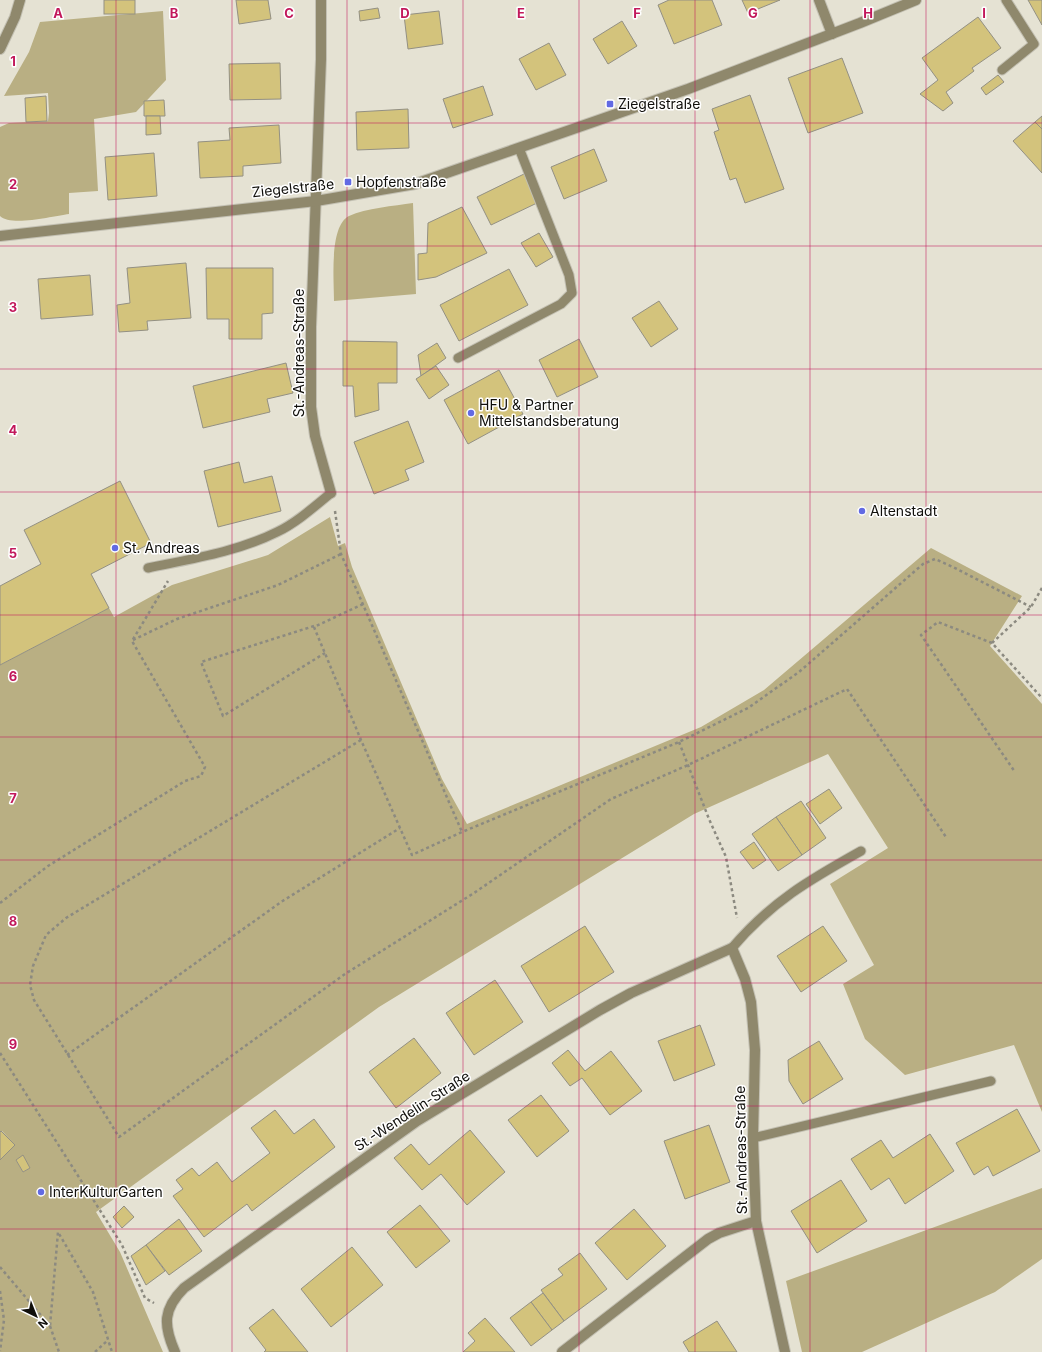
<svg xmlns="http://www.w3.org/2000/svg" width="1042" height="1352" font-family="Inter,sans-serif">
<rect width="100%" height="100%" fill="#e5e2d3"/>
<g fill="#b9af83" fill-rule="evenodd">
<path d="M 163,11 L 166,80 L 136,112 L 94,119 L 98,191 L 69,193 L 69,214 C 53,216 11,227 0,216 L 0,127 L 9,123 L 48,121 L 49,113 L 48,93 L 4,96 L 29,52 L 40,22 Z"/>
<path d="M 413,203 L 416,294 L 334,301 C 334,280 329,226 349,216 C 366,208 394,206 413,203 Z"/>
<path d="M 330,517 L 338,546 L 345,543 L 352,567 L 442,779 L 467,824 L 701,727 L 764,690 L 931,548 L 1022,596 L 990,646 L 1042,704 L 1042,1112 L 1014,1045 L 905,1075 L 865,1039 L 843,984 L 874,965 L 830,884 L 888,848 L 828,754 L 694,814 L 379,1007 L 96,1212 L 120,1252 L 163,1352 L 0,1352 L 0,1160 L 15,1145 L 2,1131 L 0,1132 L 0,665 L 109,608 L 114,617 L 172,585 L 268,555 ZM 23,1156 L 30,1168 L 23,1172 L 16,1160 Z"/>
<polygon points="1042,1188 1042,1259 995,1292 862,1352 802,1352 786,1281"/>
</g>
<g fill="#d3c37c" stroke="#939083">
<rect x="104" y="0" width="31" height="14"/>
<polygon points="236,0 268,0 271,19 239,24"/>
<polygon points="669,0 712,0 722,25 674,44 658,5"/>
<polygon points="742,0 780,0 748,13"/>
<polygon points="1028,0 1042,0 1042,25"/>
<polygon points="378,8 380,18 360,21 359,11"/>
<polygon points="439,11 443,44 408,49 404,15"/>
<polygon points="978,17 1001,48 972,68 974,71 946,92 953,103 943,111 920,94 938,80 922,58"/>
<polygon points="622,21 637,46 608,64 593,39"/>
<polygon points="549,43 566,75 536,90 519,59"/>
<polygon points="842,58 863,113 808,133 788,78"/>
<polygon points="280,63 281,99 230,100 229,64"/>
<polygon points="998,75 1004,82 986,95 981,88"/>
<polygon points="483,86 493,115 453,128 443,99"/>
<polygon points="750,95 784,189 745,203 736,178 730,180 714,132 719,130 712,109"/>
<polygon points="46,96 47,121 26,122 25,98"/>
<polygon points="164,100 165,116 144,116 144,101"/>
<polygon points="408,109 409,148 357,150 356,112"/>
<polygon points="146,116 160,116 161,134 146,135"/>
<polygon points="1042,116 1042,129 1035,122"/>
<polygon points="1035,122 1042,129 1042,173 1013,141"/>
<polygon points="279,125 281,163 243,166 243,176 200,178 198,142 230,140 229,128"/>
<polygon points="594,149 607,181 564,199 551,167"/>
<polygon points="154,153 157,196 108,200 105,157"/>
<polygon points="524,174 537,203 491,225 477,197"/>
<polygon points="462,207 487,253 436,277 418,280 418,254 427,253 428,223"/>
<polygon points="539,233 553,257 536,267 521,243"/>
<polygon points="186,263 191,318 147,321 148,330 119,332 117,305 130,303 127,268"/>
<polygon points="206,268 273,268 273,313 262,314 262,339 229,339 229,319 207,319"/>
<polygon points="509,269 528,305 459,341 440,305"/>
<polygon points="90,275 93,315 41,319 38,279"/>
<polygon points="659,301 678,329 651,347 632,318"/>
<polygon points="579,339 598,377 557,397 539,360"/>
<polygon points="343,341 397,342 397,383 378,383 379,410 355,417 353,386 343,386"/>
<polygon points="437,343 446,358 421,376 418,355"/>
<polygon points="286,363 293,393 267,399 270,412 203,428 193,386"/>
<polygon points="436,366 449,385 429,399 416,379"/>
<polygon points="499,370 523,414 468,444 444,400"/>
<polygon points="408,421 424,462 405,470 409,480 374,494 354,442"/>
<polygon points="239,462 244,483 272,476 281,511 218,527 204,471"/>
<polygon points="120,481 151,543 91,574 109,608 0,665 0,586 41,564 24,530"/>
<polygon points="829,789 842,808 820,824 806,804"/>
<polygon points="801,801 826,838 802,855 776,817"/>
<polygon points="776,817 802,855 778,871 752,834"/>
<polygon points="754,842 766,860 753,869 740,852"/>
<polygon points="585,926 614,972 549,1012 521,966"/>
<polygon points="823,926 847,961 801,992 777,956"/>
<polygon points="495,980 523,1022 474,1055 446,1013"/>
<polygon points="700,1025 715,1065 674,1081 658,1041"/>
<polygon points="414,1038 441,1073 396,1108 369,1072"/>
<polygon points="819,1041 843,1079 803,1104 789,1081 788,1060"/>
<polygon points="568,1050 585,1071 611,1051 642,1091 610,1115 582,1078 570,1086 552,1063"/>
<polygon points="541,1095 569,1131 537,1157 508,1120"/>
<polygon points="1017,1109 1040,1151 993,1176 988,1166 974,1175 956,1143"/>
<polygon points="275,1110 294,1134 314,1119 335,1147 252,1211 247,1204 204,1237 173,1196 183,1189 176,1180 192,1168 199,1176 217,1162 232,1182 270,1153 251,1128"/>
<polygon points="709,1125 730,1182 685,1199 664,1141"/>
<polygon points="470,1130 505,1172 467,1205 441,1174 422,1190 394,1158 411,1144 429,1165"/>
<polygon points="1,1131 15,1145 0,1160 0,1132"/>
<polygon points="930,1134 954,1171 905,1204 889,1178 871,1190 851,1159 881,1140 893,1158"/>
<polygon points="23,1155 30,1168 23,1172 16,1160"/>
<polygon points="841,1180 867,1221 817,1253 791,1211"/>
<polygon points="420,1205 450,1241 416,1268 387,1232"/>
<polygon points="124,1206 134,1217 122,1228 113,1217"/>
<polygon points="634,1209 666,1246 627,1280 595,1243"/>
<polygon points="179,1219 202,1251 169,1275 146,1245"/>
<polygon points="146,1245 165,1271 146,1285 131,1256"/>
<polygon points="352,1247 383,1285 331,1327 301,1289"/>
<polygon points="580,1253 607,1289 564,1321 541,1290 563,1275 558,1269"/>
<polygon points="543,1293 564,1321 552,1330 531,1302"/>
<polygon points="531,1302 552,1330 531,1346 510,1318"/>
<polygon points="273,1309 308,1352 264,1352 266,1350 249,1328"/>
<polygon points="485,1318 515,1352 463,1352 475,1341 468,1333"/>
<polygon points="717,1321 737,1352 689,1352 683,1342"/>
</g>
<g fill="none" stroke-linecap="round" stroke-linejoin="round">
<g stroke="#c3c0b3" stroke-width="11">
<g id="service">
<polyline points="1002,70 1034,44 1006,0"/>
<polyline points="458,358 561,304 572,293 569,275 519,148"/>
<path d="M 148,568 C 191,559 237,552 277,532 C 296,523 314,507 331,493"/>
<path d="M 732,948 C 771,902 809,880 861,851"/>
<polyline points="753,1138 991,1081"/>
</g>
</g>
<g stroke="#c3c0b3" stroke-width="12">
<g id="minor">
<polyline points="321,0 321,59 311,327 311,407 315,436 331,493"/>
<polyline points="819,0 832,34"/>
<polyline points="0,49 15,17 20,0"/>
<polyline points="0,236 316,201 415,184 688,89 860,23 916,0"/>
<path d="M 175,1352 C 163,1325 163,1309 184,1288 L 417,1121 L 600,1010 L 631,993 L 732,948 L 745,979 L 751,1002 L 755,1050 L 753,1138 L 756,1221 L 785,1352"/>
<polyline points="562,1352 708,1239 719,1233 756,1221"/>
</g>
</g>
<g stroke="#8c8a80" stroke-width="2.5" stroke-dasharray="3 3" stroke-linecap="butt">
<polyline points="335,511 341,554 462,832"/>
<polyline points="1042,588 1031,607 992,643 1042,698"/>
<polyline points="363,604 314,627 361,740 412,855 462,832 679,742 748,708 799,672 923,564 935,559 953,567 1031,607"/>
<polyline points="314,626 201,662 223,716 325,653"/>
<polyline points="133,640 177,619 278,585 341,554"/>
<polyline points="992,643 938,622 921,635 1015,772"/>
<polyline points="361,740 66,918 46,935 33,966 30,985 34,1000 119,1137 345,974 474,893 611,799 688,765 847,689 946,837"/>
<polyline points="679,742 709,819 726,857 737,918"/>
<polyline points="0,903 48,866 185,781 201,776 205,767 132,641 168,581"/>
<polyline points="0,1053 122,1245 145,1298 154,1303"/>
<polyline points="67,1055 281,902 400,828"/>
<polyline points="0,1267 50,1326 58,1232 93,1292 112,1352"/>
<polyline points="0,1291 4,1320 0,1351"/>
<polyline points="50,1326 59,1352"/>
<polyline points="95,1352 108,1340"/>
</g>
<use href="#service" stroke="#8f886c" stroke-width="9"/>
<use href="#minor" stroke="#8f886c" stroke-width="10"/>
</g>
<path fill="none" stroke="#c2185b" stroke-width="1" stroke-opacity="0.55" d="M 116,0 L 116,1352M 232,0 L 232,1352M 347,0 L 347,1352M 463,0 L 463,1352M 579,0 L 579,1352M 695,0 L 695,1352M 810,0 L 810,1352M 926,0 L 926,1352M 0,123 L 1042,123M 0,246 L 1042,246M 0,369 L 1042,369M 0,492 L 1042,492M 0,615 L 1042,615M 0,737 L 1042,737M 0,860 L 1042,860M 0,983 L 1042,983M 0,1106 L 1042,1106M 0,1229 L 1042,1229"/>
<g fill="#626ae3" stroke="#fff" stroke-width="1.5">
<rect x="606" y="100" width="8" height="8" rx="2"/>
<rect x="344" y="178" width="8" height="8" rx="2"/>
<circle cx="471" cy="413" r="4"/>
<circle cx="862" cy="511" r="4"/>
<circle cx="115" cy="548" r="4"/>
<circle cx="41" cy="1192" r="4"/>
</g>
<g text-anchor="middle" stroke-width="3" stroke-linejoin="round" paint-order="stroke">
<g font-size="14" fill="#100f0b" stroke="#fff" text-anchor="start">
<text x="618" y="109">Ziegelstraße</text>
<text x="356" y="187">Hopfenstraße</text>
<text x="479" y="410">HFU &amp; Partner<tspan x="479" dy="16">Mittelstandsberatung</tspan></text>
<text x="870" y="516">Altenstadt</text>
<text x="123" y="553">St. Andreas</text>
<text x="49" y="1197">InterKulturGarten</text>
</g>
<g font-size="14" fill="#100f0b" stroke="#fff">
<text transform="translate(293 188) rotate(-6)" y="5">Ziegelstraße</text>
<text transform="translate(299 353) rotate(-90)" y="5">St.-Andreas-Straße</text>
<text transform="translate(412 1111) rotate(-33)" y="5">St.-Wendelin-Straße</text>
<text transform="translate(741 1150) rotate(-91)" y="5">St.-Andreas-Straße</text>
</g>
</g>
<g font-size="13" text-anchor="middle" font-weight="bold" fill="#c2185b" stroke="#fff" stroke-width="3" stroke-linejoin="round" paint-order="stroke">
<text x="58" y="18">A</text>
<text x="174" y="18">B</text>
<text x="289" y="18">C</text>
<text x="405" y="18">D</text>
<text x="521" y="18">E</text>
<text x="637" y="18">F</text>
<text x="753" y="18">G</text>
<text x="868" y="18">H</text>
<text x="984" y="18">I</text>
<text x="13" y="66">1</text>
<text x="13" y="189">2</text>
<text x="13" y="312">3</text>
<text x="13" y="435">4</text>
<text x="13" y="558">5</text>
<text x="13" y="681">6</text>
<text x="13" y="803">7</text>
<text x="13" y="926">8</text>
<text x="13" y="1049">9</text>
</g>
<g transform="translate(36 1316) rotate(137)" stroke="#ffffff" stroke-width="3" paint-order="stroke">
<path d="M0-3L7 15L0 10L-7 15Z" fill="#100f0b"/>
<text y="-6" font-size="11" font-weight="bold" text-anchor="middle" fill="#100f0b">N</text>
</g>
</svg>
